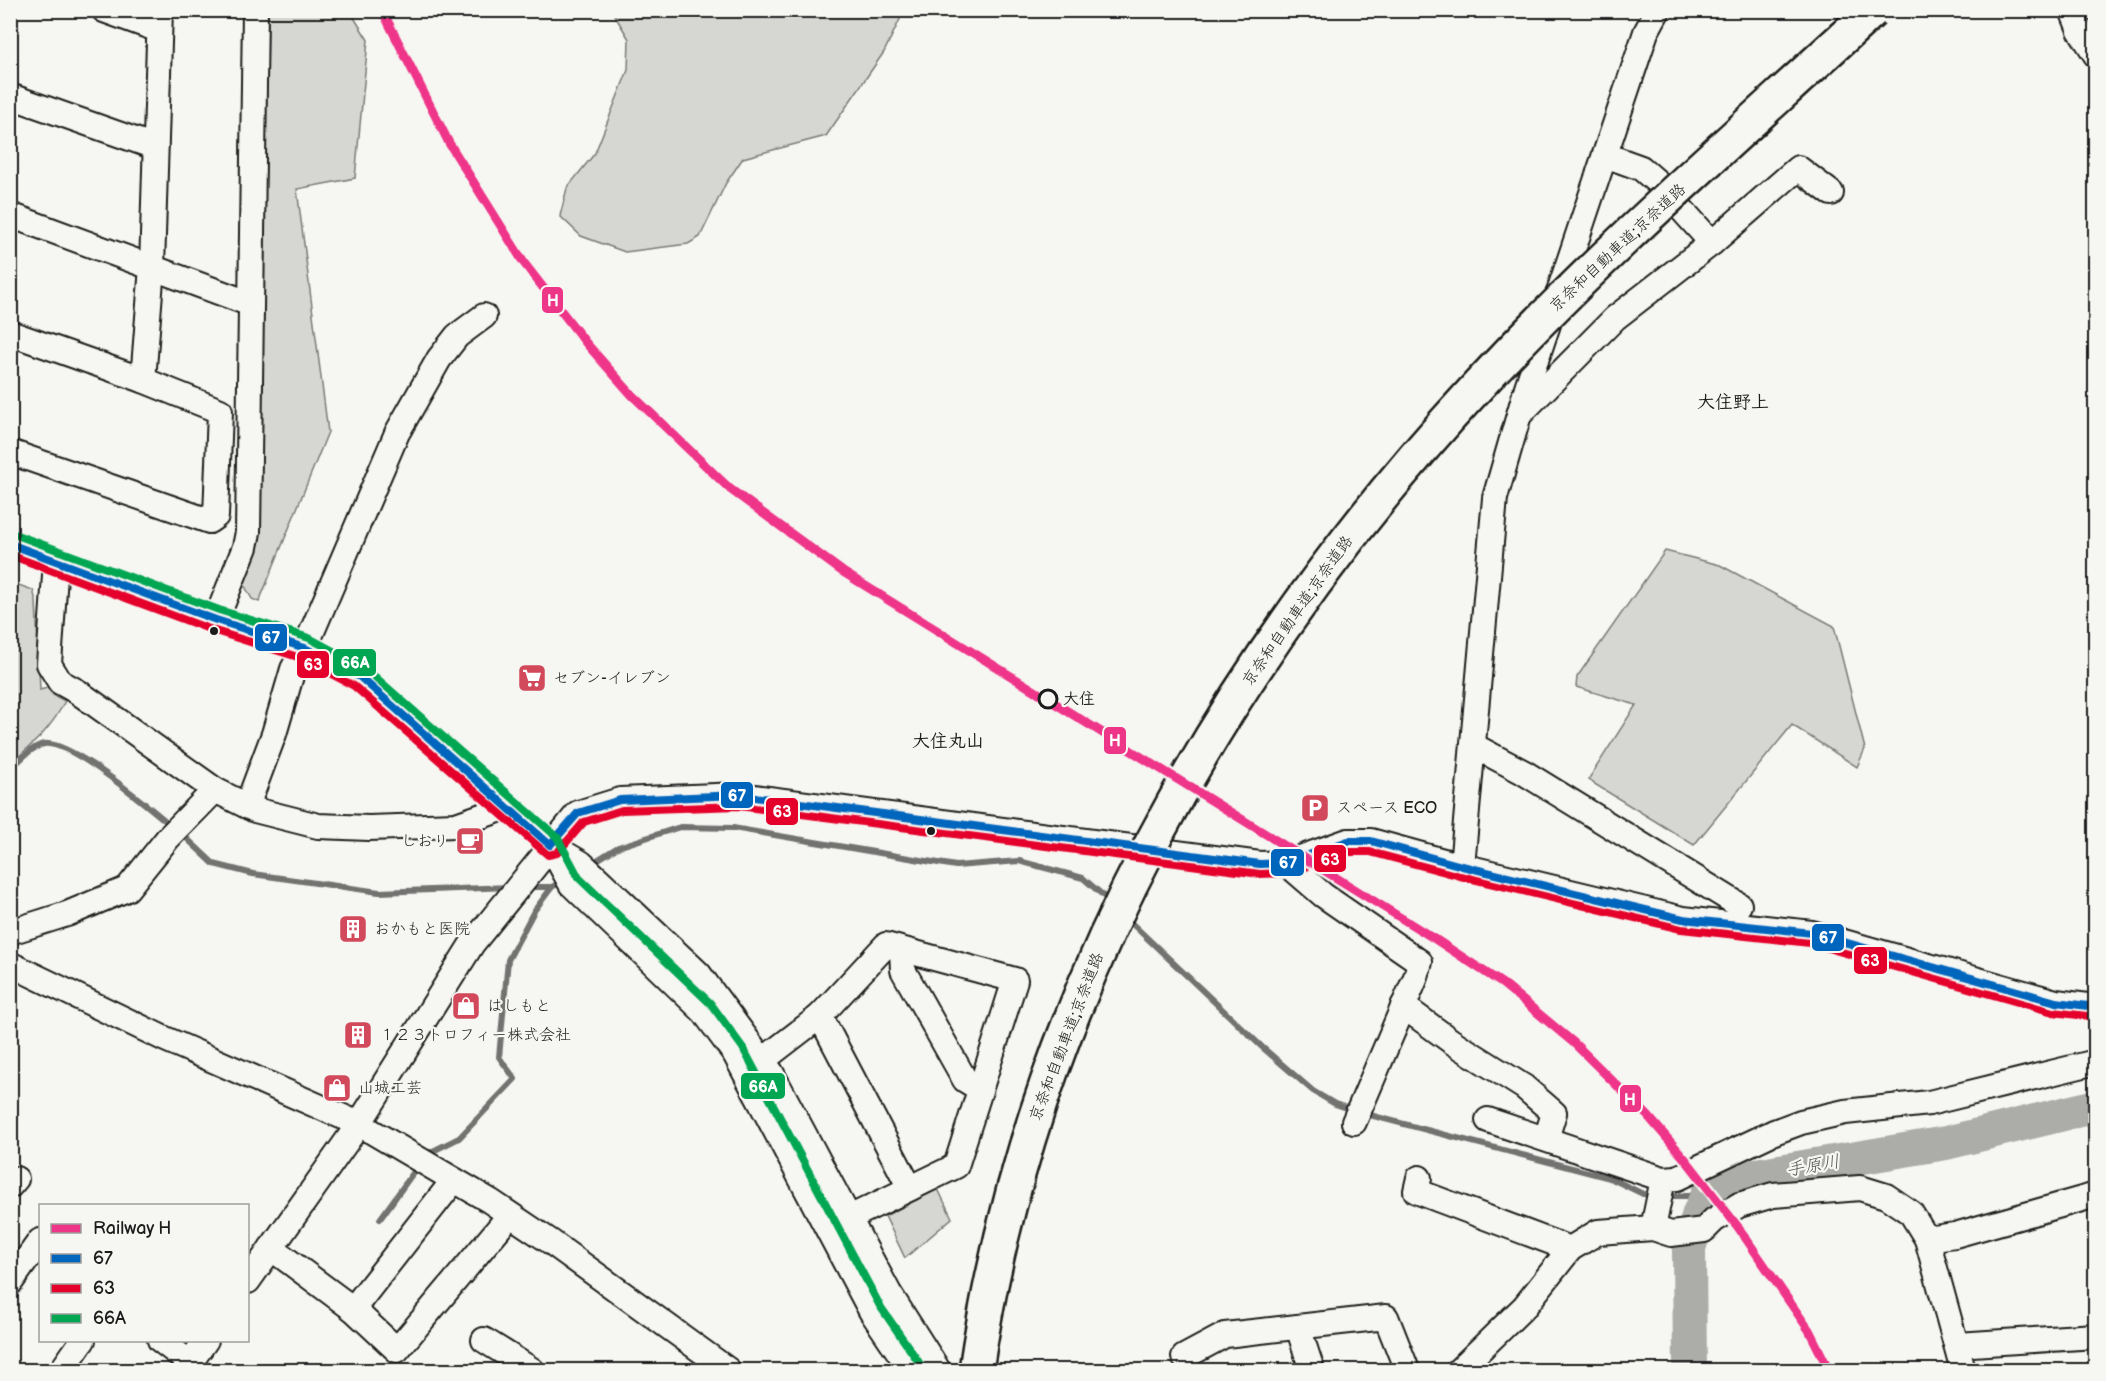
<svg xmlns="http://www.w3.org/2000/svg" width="2106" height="1381" font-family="'Balsamiq Sans','Klee One',sans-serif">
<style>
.green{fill:#d6d6d2;stroke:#797977;stroke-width:1.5}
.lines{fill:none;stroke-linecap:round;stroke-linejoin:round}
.stream{stroke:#727271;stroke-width:6}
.river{stroke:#acaca9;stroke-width:34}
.minor-casing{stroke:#1c1c1c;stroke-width:28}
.minor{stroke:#f6f6f2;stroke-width:24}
.highway-bridge-casing{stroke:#1c1c1c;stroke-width:38;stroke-linecap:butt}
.highway-bridge{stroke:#f6f6f2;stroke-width:33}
.bus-1-casing{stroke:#f6f6f2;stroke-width:12}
.bus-2-casing{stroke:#f6f6f2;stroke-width:12}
.bus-3-casing{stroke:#f6f6f2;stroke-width:12}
.bus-1{stroke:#0065bd;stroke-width:8}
.bus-2{stroke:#e4002b;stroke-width:8}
.bus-3{stroke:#00a651;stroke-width:8}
.rail-1-casing{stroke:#f6f6f2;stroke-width:14}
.rail-1{stroke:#ee3689;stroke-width:9}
.bus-dot{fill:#1c1c1c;stroke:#f6f6f2;stroke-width:2}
.stop-dot{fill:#f6f6f2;stroke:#1c1c1c;stroke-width:3}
.labels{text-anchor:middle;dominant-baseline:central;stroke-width:4.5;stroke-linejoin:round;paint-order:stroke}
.street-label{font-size:16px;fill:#1c1c1c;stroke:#f6f6f2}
.poi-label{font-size:16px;fill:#1c1c1c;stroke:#f6f6f2;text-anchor:start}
.stop-label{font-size:16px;font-weight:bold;fill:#1c1c1c;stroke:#f6f6f2;text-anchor:start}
.neighbourhood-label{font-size:18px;font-weight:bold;fill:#1c1c1c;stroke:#f6f6f2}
.water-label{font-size:18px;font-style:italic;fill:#565654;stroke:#f6f6f2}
.line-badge{stroke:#f6f6f2;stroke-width:2}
.badge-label{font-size:16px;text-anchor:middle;font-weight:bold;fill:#fff}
</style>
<rect width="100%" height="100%" fill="#f6f6f2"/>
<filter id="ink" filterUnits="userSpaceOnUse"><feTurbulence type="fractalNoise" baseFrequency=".0167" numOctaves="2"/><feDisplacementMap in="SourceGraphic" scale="12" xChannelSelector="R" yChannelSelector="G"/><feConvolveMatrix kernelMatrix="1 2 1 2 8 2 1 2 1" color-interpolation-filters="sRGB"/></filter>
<g filter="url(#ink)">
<g class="green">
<path d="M268 11H350L368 40 355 178 297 189 328 432 259 602 252 599 243 583 260 541Z"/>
<path d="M612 11H904L884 52 826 136 743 158 726 183 700 237 688 244 625 252 581 236 560 216 567 188 595 153 628 70 629 39Z"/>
<path d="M1665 551 1720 565 1834 626 1865 749 1857 767 1792 725 1694 845 1588 780 1636 705 1576 687 1577 677Z"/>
<path d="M10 582 33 590 36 601 40 690 47 688 53 695 65 701C51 729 34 743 11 763Z"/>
<path d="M938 1189 952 1218 905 1258 885 1216Z"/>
</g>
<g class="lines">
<g class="stream">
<path d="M10 769C20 761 31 747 44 744 71 740 150 808 173 827"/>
<path d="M181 833 214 864 253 874 379 892 510 887"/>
<path d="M589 865 618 847 680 827 733 828 956 866 1019 861 1083 878 1113 904"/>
<path d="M526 887H552L562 881"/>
<path d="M1126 918 1262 1047 1313 1091 1335 1104 1353 1110"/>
<path d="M1362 1113 1610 1178 1643 1194 1655 1195"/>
<path d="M425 1155 459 1138 515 1079 499 1057 508 960 534 911 552 887"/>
<path d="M1665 1196H1707"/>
<path d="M380 1219 418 1166"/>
</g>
<path class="river" d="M1690 1370 1689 1249 1699 1213 1707 1196 1756 1175 1946 1143 2096 1106"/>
<g class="minor-casing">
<g id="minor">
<path d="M104 10 159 30"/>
<path d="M2072 10 2080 30 2096 55"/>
<path d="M10 96 155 147"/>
<path d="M1605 155 1641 168 1657 182 1712 243"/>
<path d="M10 215 251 304"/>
<path d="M10 333 143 380 220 411 216 516 209 521 10 452"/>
<path d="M143 380 152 267 160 10"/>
<path d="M1519 415 1615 318 1712 243 1798 168 1831 193"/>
<path d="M10 544 216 620 305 648 360 677 550 845 581 863 699 974 771 1072 889 1293 938 1370"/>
<path d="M56 560 49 664 60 682 78 692 215 790 255 810 318 826 369 828 456 825 507 807"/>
<path d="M216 620 245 547 248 532 255 10"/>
<path d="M1474 746 1523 772 1739 905"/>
<path d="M247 806 274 734 293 669 305 648 397 433 439 359 457 336 484 316"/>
<path d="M550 845 571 884 704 1012 735 1054 871 1311 911 1370"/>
<path d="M1286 863 1323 895 1420 962 1416 977 1354 1122"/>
<path d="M1462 866 1495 498 1527 387 1646 32 1658 10"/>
<path d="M10 932 67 914 127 889 168 838 215 790"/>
<path d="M902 950 903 970 965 1080 980 1089"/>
<path d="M10 964 163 1038 359 1124 490 1201 551 1242 728 1370"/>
<path d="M1403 1006 1451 1041 1524 1087 1554 1113 1546 1139"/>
<path d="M820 1016 910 1188"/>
<path d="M763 1060 820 1016 886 945 1015 980 956 1166 849 1218"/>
<path d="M1488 1120 1663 1179"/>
<path d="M1419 1178 1416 1191 1570 1249"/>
<path d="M454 1180 353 1309 397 1350 510 1215"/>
<path d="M10 1186 16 1179"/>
<path d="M1653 1228 1663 1179 1677 1178 1774 1132 1801 1122 1845 1112 1929 1103 2096 1062"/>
<path d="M1927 1239 1955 1235 2096 1195"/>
<path d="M271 1248 353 1309"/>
<path d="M248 1281 359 1124 472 944 578 813 620 800 739 795 1260 864 1286 863 1348 841H1371L1462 866 1683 919 1812 933 2056 1002 2096 1007"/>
<path d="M10 1283 40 1241"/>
<path d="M1298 1327 1312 1370"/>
<path d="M160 1340 190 1363"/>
<path d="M484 1340 532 1370"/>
<path d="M1957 1345 2096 1336"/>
<path d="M1184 1357 1225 1335 1386 1317 1407 1370"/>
<path d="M62 1370 83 1340"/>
<path d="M185 1370 206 1340"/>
<path d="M1459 1370 1525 1306 1570 1249 1598 1232 1653 1228 1671 1234 1704 1230 1714 1220 1739 1205 1773 1195 1860 1188 1886 1196 1911 1213 1927 1239 1963 1370"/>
</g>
</g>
<use href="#minor" class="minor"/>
<g class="highway-bridge-casing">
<path id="highway-bridge" d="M976 1370C1030 1000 1226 658 1478 386 1601 253 1739 134 1872 11"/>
</g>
<use href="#highway-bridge" class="highway-bridge"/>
<g class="bus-1-casing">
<path id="bus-1" d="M10 544 216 620 305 648 360 677 550 845 578 813 620 800 739 795 1260 864 1286 863 1348 841H1371L1462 866 1683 919 1812 933 2056 1002 2096 1007"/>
</g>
<g class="bus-2-casing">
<path id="bus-2" d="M10 555 212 630 301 658 354 686 548 855 557 853 584 822 622 810 739 806 1260 874 1288 873 1350 852H1370L1460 876 1681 929 1810 943 2053 1012 2095 1017"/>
</g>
<g class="bus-3-casing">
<path id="bus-3" d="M14 534 219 610 309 638 365 668 557 837 579 878 711 1004 743 1048 880 1306 920 1364"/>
</g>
<use href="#bus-1" class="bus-1"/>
<use href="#bus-2" class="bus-2"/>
<use href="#bus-3" class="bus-3"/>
<g class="rail-1-casing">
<path id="rail-1" d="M382 10 449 143 524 263 586 343 632 395 730 489 843 572 1435 939 1503 984 1574 1043 1648 1116 1686 1160 1738 1227 1809 1330 1829 1370"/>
</g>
<use href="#rail-1" class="rail-1"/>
</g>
</g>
<defs>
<g id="supermarket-square" transform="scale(1.5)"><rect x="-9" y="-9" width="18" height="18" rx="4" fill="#d1495b" stroke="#f6f6f2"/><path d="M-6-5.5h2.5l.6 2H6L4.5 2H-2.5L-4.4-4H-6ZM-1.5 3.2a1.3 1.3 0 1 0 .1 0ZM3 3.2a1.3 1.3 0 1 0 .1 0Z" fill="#fff"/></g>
<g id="parking-square" transform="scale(1.5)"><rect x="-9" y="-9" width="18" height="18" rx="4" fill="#d1495b" stroke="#f6f6f2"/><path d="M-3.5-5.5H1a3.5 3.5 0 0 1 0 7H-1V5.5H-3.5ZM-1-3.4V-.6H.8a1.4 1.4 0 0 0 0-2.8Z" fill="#fff"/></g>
<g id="cafe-square" transform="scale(1.5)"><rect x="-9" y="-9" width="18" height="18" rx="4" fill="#d1495b" stroke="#f6f6f2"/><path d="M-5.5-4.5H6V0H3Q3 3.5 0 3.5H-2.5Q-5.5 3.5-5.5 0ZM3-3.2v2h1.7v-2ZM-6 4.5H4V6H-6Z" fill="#fff"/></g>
<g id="building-square" transform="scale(1.5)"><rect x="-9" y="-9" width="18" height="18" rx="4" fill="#d1495b" stroke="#f6f6f2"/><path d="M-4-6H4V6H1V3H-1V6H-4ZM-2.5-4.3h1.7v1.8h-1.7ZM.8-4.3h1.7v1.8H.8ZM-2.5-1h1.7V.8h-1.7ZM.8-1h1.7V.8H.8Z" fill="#fff"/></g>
<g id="shop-square" transform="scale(1.5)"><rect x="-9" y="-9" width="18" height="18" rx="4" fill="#d1495b" stroke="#f6f6f2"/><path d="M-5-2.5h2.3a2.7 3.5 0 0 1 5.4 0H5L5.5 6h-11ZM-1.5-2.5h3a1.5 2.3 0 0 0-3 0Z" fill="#fff"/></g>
</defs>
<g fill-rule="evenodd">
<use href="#supermarket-square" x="532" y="678"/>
<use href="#parking-square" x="1315" y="808"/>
<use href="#cafe-square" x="470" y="841"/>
<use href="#building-square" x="353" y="929"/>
<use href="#shop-square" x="466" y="1006"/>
<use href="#building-square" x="358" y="1035"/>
<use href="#shop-square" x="337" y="1088"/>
</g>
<g class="bus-dot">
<circle cx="214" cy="631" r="5"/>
<circle cx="931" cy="831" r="5"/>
</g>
<circle class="stop-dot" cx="1048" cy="699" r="9"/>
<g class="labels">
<g class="street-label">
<text transform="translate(1618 248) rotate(-43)">京奈和自動車道;京奈道路</text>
<text transform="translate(1298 611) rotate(-55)">京奈和自動車道;京奈道路</text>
<text transform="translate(1067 1037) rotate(-69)">京奈和自動車道;京奈道路</text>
</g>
<g class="poi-label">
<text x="553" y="678">セブン-イレブン</text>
<text x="1336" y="808">スペース ECO</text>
<text x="449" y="841" text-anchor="end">しおり</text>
<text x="374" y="929">おかもと医院</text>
<text x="487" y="1006">はしもと</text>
<text x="379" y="1035">１２３トロフィー株式会社</text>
<text x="358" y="1088">山城工芸</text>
</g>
<g class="stop-label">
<text x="1063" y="699">大住</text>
</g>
<g class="neighbourhood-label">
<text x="1733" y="402">大住野上</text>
<text x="948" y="741">大住丸山</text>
</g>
<g class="water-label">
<text transform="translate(1813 1166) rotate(-10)">手原川</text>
</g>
</g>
<g class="line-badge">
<rect x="541" y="286" width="23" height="28" rx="6" fill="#ee3689"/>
<rect x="254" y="623" width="34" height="29" rx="6" fill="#0065bd"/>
<rect x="332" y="648" width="45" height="29" rx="6" fill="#00a651"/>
<rect x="296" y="650" width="34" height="29" rx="6" fill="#e4002b"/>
<rect x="1103" y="726" width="24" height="29" rx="6" fill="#ee3689"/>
<rect x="720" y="781" width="34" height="28" rx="6" fill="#0065bd"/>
<rect x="765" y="797" width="34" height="29" rx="6" fill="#e4002b"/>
<rect x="1313" y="844" width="34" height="29" rx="6" fill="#e4002b"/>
<rect x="1270" y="848" width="35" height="29" rx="6" fill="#0065bd"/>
<rect x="1811" y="923" width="34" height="29" rx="6" fill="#0065bd"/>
<rect x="1853" y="946" width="35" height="29" rx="6" fill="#e4002b"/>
<rect x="740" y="1072" width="46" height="28" rx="6" fill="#00a651"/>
<rect x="1619" y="1084" width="23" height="29" rx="6" fill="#ee3689"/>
</g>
<g class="badge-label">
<text x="553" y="306">H</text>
<text x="271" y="643">67</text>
<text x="355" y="668">66A</text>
<text x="313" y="670">63</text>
<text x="1115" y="746">H</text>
<text x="737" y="801">67</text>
<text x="782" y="817">63</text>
<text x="1330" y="865">63</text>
<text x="1288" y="868">67</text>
<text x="1828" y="943">67</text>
<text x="1870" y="966">63</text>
<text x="763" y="1092">66A</text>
<text x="1630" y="1105">H</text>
</g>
<rect width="2106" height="1381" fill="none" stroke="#f6f6f2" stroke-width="36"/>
<rect x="18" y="18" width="2070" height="1345" fill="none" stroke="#1c1c1c" stroke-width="2" filter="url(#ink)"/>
<rect x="39" y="1204" width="210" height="138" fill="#f6f6f2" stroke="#9f9f9c" stroke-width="1.5"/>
<rect x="51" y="1224" width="30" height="9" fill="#ee3689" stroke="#9f9f9c" stroke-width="1.5"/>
<text x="93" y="1234" font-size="18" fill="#1c1c1c">Railway H</text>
<rect x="51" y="1254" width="30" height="9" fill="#0065bd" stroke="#9f9f9c" stroke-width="1.5"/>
<text x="93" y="1264" font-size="18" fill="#1c1c1c">67</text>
<rect x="51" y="1284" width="30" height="9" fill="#e4002b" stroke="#9f9f9c" stroke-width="1.5"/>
<text x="93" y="1294" font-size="18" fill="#1c1c1c">63</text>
<rect x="51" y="1314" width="30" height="9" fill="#00a651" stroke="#9f9f9c" stroke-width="1.5"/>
<text x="93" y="1324" font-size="18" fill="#1c1c1c">66A</text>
</svg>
